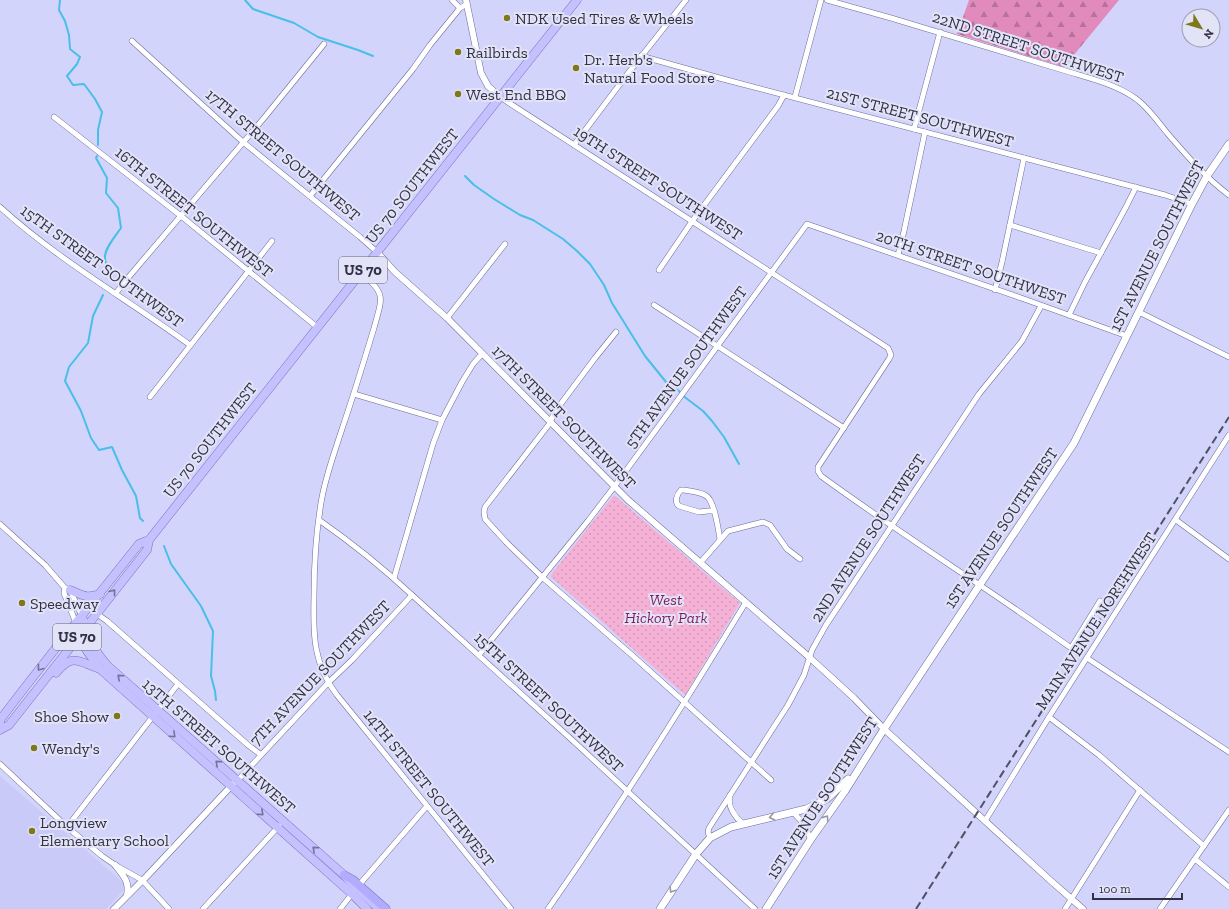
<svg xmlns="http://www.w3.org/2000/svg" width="1229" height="909" font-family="'Zilla Slab',serif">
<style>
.built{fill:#cacaf8}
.forest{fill:url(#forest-firs)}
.park{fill:url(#park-dots)}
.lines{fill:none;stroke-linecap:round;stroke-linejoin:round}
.stream{stroke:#49bfe8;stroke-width:2}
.minor-casing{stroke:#6c6b97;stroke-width:6}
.tertiary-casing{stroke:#6c6b97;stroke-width:7}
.secondary-casing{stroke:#6c6b97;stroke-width:8}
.primary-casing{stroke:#7873be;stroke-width:9}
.trunk-casing{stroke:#7873be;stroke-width:9}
.minor{stroke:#fff;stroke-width:5}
.tertiary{stroke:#fff;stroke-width:6}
.secondary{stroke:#fff;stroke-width:7}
.primary{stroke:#c5c1ff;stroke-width:8}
.trunk{stroke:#b2acff;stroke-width:8}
.rail{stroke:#505067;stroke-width:2;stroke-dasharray:8 4;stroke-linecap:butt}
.oneway{stroke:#747299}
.oneway2{stroke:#9898a2}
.poi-dot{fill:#7e771c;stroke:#e3e3f7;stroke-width:1.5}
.labels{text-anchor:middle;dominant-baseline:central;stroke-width:4;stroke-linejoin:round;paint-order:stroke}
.shield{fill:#e3e3f7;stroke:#67667a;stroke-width:1}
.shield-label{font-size:15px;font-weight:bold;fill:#323145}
.poi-label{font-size:16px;fill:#323145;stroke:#e3e3f7;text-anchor:start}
.street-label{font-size:16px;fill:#323145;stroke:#e3e3f7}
.park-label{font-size:16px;font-style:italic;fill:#7f1c5d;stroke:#e3e3f7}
</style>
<defs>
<pattern id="forest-firs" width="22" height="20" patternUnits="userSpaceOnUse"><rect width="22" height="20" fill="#e08bbb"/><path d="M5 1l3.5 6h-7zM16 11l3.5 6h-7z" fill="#b6729a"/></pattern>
<pattern id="park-dots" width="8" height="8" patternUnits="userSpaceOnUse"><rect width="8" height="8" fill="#f5b0d6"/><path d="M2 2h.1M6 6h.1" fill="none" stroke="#d298b9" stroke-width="1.8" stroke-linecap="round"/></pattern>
</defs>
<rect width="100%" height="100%" fill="#d3d4fb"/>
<path class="built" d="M0 776 127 886 106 909H0Z"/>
<path class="forest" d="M969 0H1119L1064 67 957 34Z"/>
<path class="park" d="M614 495 740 603 685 695 550 576Z"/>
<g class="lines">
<g class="stream">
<path d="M60 0 59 10 65 21 69 35 70 49 80 57 77 64 67 76 73 85 84 84 95 99 102 112 98 130V145"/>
<path d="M245 0 253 9 294 23 318 37 358 50 373 56"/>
<path d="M97 156 96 158 107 178 106 193 118 208 121 228C116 235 104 249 105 258 105 266 112 271 110 279"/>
<path d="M465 176 474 185 494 199 520 215 533 220 563 239 577 251 590 264 604 285 612 303 645 356 666 382 679 391 682 395 703 411 712 421 724 437 739 464"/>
<path d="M103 295 93 316 88 343 69 367 65 381 81 411 91 438 99 450 112 447 122 470 136 496 140 518 143 521"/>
<path d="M164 546 171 564 201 606 213 631 211 676 215 691 216 700"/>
</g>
<g class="minor-casing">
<g id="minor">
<path d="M452 0 460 8"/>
<path d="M827 0 891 18 1066 71C1089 78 1115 84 1135 98 1148 107 1158 122 1168 134 1187 156 1206 178 1229 195"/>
<path d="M132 41 243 142 360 237 377 252"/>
<path d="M641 56 723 79 1165 195 1192 204"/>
<path d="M500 97 888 348 891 355 889 359 818 467V471L821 476C903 536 989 589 1071 648L1100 601"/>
<path d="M795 97 821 0"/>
<path d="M54 117 181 216 317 327"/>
<path d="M914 129 940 32"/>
<path d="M574 145 629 72 686 0"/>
<path d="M310 196 413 69 430 45 460 8 467 4"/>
<path d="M0 207C58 260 127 299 190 345"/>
<path d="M1010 225 1101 253"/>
<path d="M898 255 904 231 925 132"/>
<path d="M659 270 693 220 778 106 784 95"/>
<path d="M361 273C387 294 382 298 374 328 364 361 354 394 343 426 335 451 325 477 321 503 316 533 314 565 314 597 313 634 313 664 337 695L511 909"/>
<path d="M995 290 1002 262 1024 158"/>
<path d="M116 293 127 279 264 118 324 44"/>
<path d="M654 305 844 428"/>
<path d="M1139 312 1229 357"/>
<path d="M1069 315 1085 282 1126 207 1136 187"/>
<path d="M447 318 505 244"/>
<path d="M616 332 595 358 554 413 550 423 485 507 484 512 485 519 506 542 542 577 633 656 771 780"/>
<path d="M354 394 442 420"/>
<path d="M150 397 272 241"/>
<path d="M714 511H708L699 512 679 506C674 502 677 494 681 490H684C691 491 699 492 705 495 715 500 718 529 720 539"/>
<path d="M319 520C352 543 383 568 412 595L571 739 755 909"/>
<path d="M1176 520 1229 559"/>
<path d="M0 524 45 565 65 588 70 590 82 616"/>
<path d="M700 563 728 531 763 522 770 525 787 549 800 559"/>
<path d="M394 578 433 444 442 420 462 382 473 364 482 354"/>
<path d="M65 588 64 593 76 623"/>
<path d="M97 614 107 621 248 745 260 754"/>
<path d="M479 655 588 521 614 487 807 224 1024 299 1127 336"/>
<path d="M1087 658 1229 752"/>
<path d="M1049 717 1099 755 1204 846"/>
<path d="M0 764 67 827 102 856 115 865 142 880 169 909"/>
<path d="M237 781 328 683 352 660 412 595"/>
<path d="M730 795C727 806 735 817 743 824"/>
<path d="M793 812 802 822 811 839"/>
<path d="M985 821 1049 717 1229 435"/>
<path d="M67 827 178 684"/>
<path d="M710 838 708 832 709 828 788 705 804 675 812 650 826 625 979 394 1022 341 1041 306"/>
<path d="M1195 859 1229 887"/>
<path d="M359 885 427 806"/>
<path d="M203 909 279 826"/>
<path d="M340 909 352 894"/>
<path d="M548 909C618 809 683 706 746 602"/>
<path d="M1065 909 1140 790"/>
<path d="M1160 909 1229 810"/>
</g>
</g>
<g class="tertiary-casing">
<g id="tertiary">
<path d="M466 0 481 73 488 86 500 97"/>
<path d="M377 252 395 272 447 318 628 500 809 657 854 698 884 729 1051 881 1083 909"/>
<path d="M115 865C123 875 130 882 127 895"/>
<path d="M114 909 147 876 233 784"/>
</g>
</g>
<g class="secondary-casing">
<g id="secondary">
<path d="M660 909 696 854 710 838 731 827 806 809 827 799 848 779"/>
<path d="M766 909 811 839 845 791 884 729 1074 443 1192 204 1207 176 1229 144"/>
</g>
</g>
<g class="primary-casing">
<g id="primary">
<path d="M70 590C83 595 85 599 100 594"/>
<path d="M82 616C89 638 92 648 108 666L344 875 350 882 379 909"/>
<path d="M76 623 83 644 87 651 100 669 352 894 367 909"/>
<path d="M56 673C73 652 79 662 100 669"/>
<path d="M0 723V720C45 660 93 602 139 544L149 540 577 0"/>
<path d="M0 730 9 725 147 550 149 540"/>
</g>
</g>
<g class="trunk-casing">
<path id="trunk" d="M344 875 353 880 386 909"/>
</g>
<use href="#minor" class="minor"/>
<use href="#tertiary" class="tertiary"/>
<use href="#secondary" class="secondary"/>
<use href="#primary" class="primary"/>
<use href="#trunk" class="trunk"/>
<path class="rail" d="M916 909 1229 417"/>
</g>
<defs><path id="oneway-chevron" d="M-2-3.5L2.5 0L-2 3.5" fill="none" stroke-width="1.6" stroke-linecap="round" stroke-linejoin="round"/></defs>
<g class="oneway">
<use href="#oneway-chevron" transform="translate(113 592) rotate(-52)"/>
<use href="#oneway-chevron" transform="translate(40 668) rotate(128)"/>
<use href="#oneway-chevron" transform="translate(120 677) rotate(-138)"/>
<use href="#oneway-chevron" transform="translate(173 735) rotate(42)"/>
<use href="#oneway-chevron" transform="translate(218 763) rotate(-138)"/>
<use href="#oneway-chevron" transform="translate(261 813) rotate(42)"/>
<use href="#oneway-chevron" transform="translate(315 849) rotate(-138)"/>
</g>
<g class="oneway2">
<use href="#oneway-chevron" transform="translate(772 817) rotate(168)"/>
<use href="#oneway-chevron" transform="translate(826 818) rotate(-55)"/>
<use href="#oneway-chevron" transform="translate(672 890) rotate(122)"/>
</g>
<g class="poi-dot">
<circle cx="507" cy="18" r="4"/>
<circle cx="458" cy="52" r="4"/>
<circle cx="576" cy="68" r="4"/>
<circle cx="458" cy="94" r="4"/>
<circle cx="22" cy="603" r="4"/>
<circle cx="117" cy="716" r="4"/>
<circle cx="34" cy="748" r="4"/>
<circle cx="32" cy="831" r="4"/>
</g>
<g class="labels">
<g class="shield">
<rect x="339" y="257" width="48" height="26" rx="3"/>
<rect x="53" y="624" width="48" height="26" rx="3"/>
</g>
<g class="shield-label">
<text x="363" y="270">US 70</text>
<text x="77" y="637">US 70</text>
</g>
<g class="poi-label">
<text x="515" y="18">NDK Used Tires &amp; Wheels</text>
<text x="466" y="52">Railbirds</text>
<text x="584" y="59">Dr. Herb's<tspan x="584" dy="18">Natural Food Store</tspan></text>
<text x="466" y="94">West End BBQ</text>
<text x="30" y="603">Speedway</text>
<text x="109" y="716" text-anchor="end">Shoe Show</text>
<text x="42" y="748">Wendy's</text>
<text x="40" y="822">Longview<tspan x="40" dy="18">Elementary School</tspan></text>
</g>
<g class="street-label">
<text transform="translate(1028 47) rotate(18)">22ND STREET SOUTHWEST</text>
<text transform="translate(920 117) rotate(15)">21ST STREET SOUTHWEST</text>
<text transform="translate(283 155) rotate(40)">17TH STREET SOUTHWEST</text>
<text transform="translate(658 183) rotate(33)">19TH STREET SOUTHWEST</text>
<text transform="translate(412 186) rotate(-52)">US 70 SOUTHWEST</text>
<text transform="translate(194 212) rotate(39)">16TH STREET SOUTHWEST</text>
<text transform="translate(1157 246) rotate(-63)">1ST AVENUE SOUTHWEST</text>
<text transform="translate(102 266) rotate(36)">15TH STREET SOUTHWEST</text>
<text transform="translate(971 267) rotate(19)">20TH STREET SOUTHWEST</text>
<text transform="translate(686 367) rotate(-54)">5TH AVENUE SOUTHWEST</text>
<text transform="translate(564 417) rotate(45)">17TH STREET SOUTHWEST</text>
<text transform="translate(210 440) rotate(-52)">US 70 SOUTHWEST</text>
<text transform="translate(1001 528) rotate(-56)">1ST AVENUE SOUTHWEST</text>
<text transform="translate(868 538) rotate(-57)">2ND AVENUE SOUTHWEST</text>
<text transform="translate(1096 621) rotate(-57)">MAIN AVENUE NORTHWEST</text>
<text transform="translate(320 673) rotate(-46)">7TH AVENUE SOUTHWEST</text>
<text transform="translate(549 702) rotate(43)">15TH STREET SOUTHWEST</text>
<text transform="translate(219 746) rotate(41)">13TH STREET SOUTHWEST</text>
<text transform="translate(429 788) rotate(51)">14TH STREET SOUTHWEST</text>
<text transform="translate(822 798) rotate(-57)">1ST AVENUE SOUTHWEST</text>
</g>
<g class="park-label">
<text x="666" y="599">West<tspan x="666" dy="18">Hickory Park</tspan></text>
</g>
</g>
<g transform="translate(1201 28) rotate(128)"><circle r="19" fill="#e3e3f7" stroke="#9c9cb0"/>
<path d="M0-3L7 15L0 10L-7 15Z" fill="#7e771c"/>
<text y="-6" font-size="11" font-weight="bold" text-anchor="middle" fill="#323145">N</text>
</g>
<path d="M1093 893v6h89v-6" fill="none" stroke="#323145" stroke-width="2"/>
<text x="1099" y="893" font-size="12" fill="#323145" stroke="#e3e3f7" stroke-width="3" paint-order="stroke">100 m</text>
</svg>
